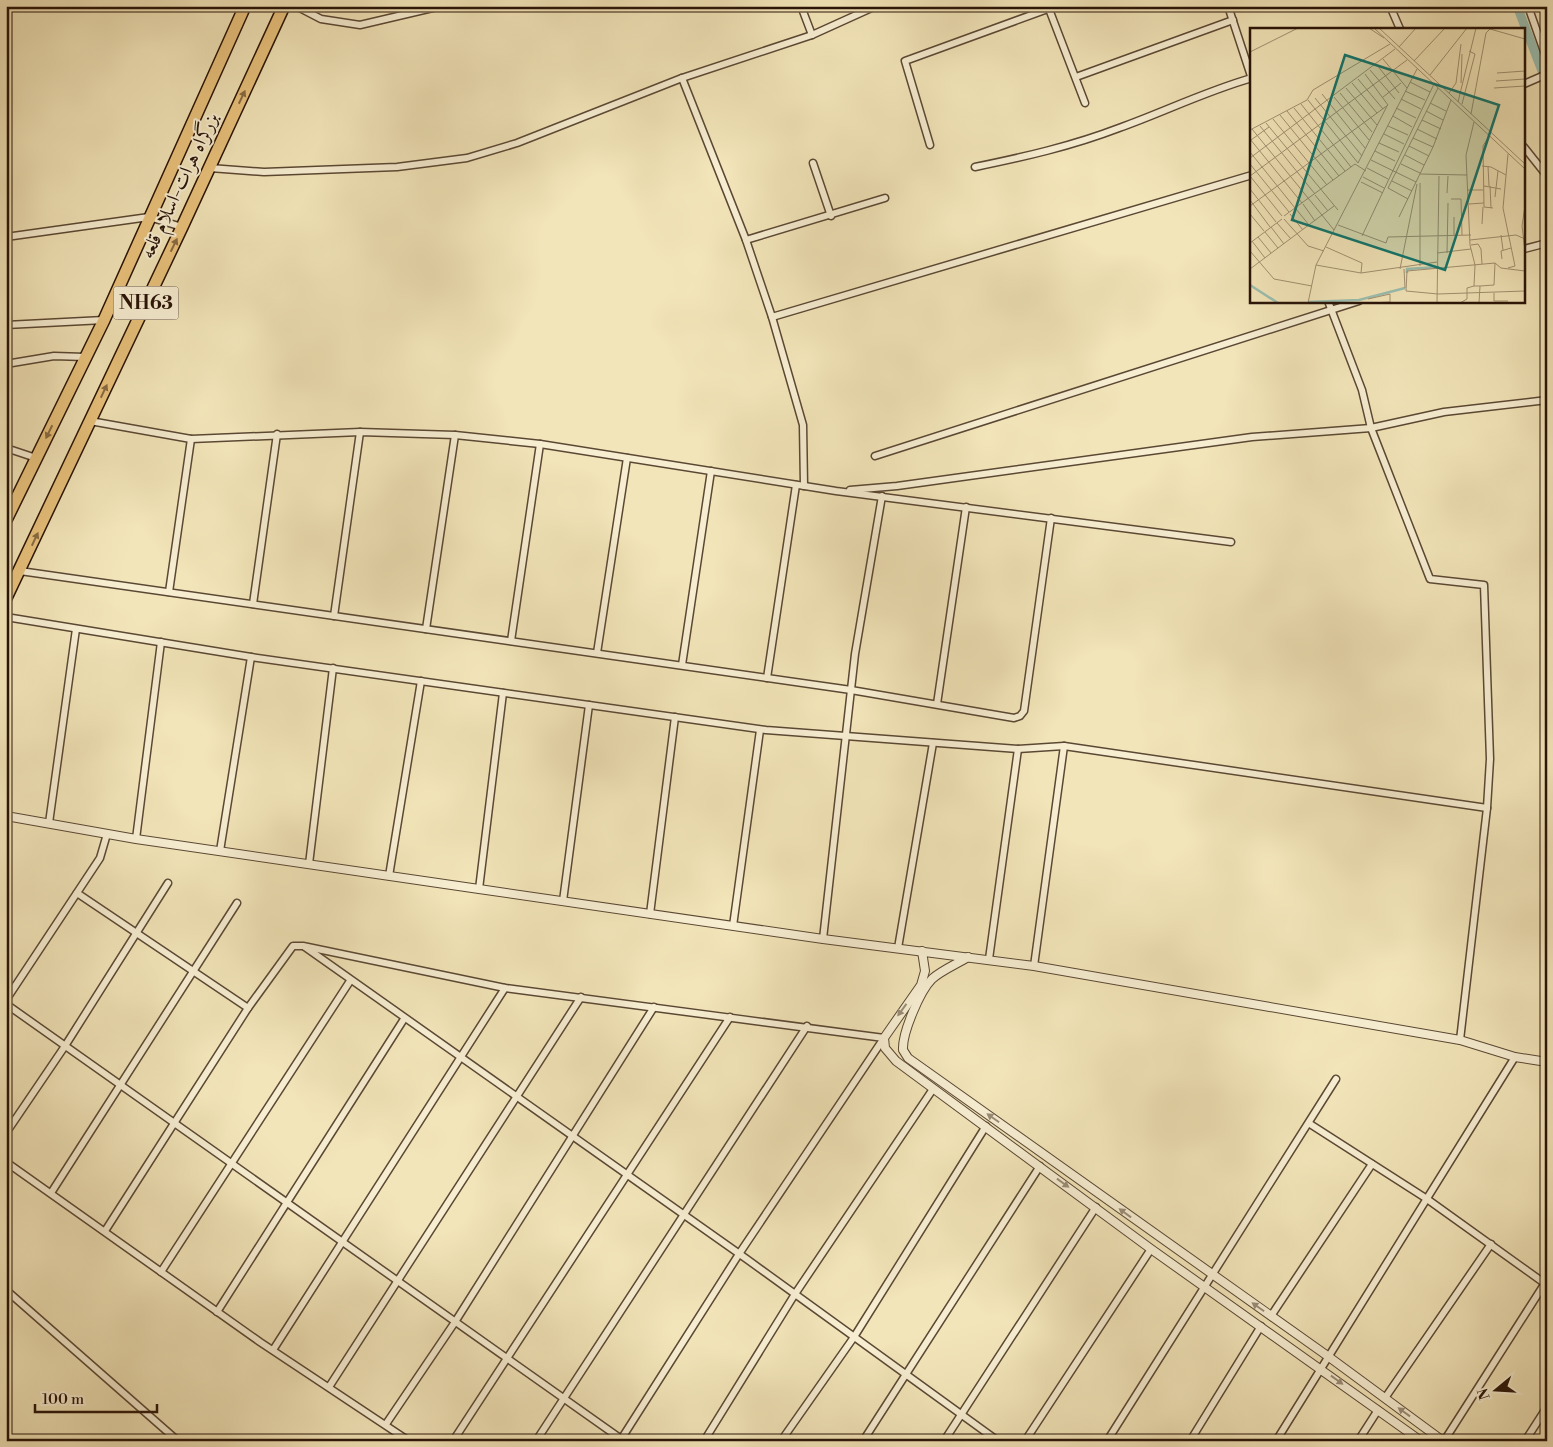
<svg xmlns="http://www.w3.org/2000/svg" width="1553" height="1447" font-family="'Libre Bodoni',Amiri,serif">
<style>
.lines{fill:none;stroke-linecap:round;stroke-linejoin:round}
.canal{stroke:#9bbfb1;stroke-width:9}
.minor-casing{stroke:#5b4834;stroke-width:9}
.tertiary-casing{stroke:#5b4834;stroke-width:10}
.trunk-casing{stroke:#291408;stroke-width:14}
.minor{stroke:#f7eed2;stroke-width:6}
.tertiary{stroke:#f7eed2;stroke-width:8}
.trunk{stroke:#e9c27c;stroke-width:11}
.oneway{fill:#896b42}
.oneway2{fill:#9a8c77}
.labels{text-anchor:middle;dominant-baseline:central;stroke-width:4;stroke-linejoin:round;paint-order:stroke}
.shield{fill:#f7eed2;stroke:#675545;stroke-width:1}
.shield-label{font-size:19px;font-weight:bold;fill:#291408}
.street-label{font-size:20px;fill:#291408;stroke:#f7eed2}
.inset-river{fill:none;stroke:#9bbfb1;stroke-width:2.5}
.inset-road{fill:none;stroke:#a29172;stroke-width:1}
.view{fill:#0f766e;fill-opacity:0.15;stroke:#0f766e;stroke-width:2.5}
.inset-edge{fill:none;stroke:#291408;stroke-width:2.5}
</style>
<rect width="100%" height="100%" fill="#f2e5b9"/>
<filter id="stains"><feTurbulence type="fractalNoise" baseFrequency=".004" numOctaves="4"/><feColorMatrix values="0 0 0 0 .2 0 0 0 0 .09 0 0 0 0 .02 0 0 0 .5 -.17"/></filter>
<radialGradient id="worn" r=".72"><stop offset=".6" stop-color="#630" stop-opacity="0"/><stop offset="1" stop-color="#630" stop-opacity=".3"/></radialGradient>
<g class="lines">
<path class="canal" d="M1517 6 1547 84"/>
<g class="minor-casing">
<g id="minor">
<path d="M296 6 321 19 360 25 441 6"/>
<path d="M801 6 812 35"/>
<path d="M1228 6 1252 79"/>
<path d="M1390 6 1400 29"/>
<path d="M1528 6 1547 60"/>
<path d="M1049 9 1085 103"/>
<path d="M1076 77 1233 20"/>
<path d="M682 78 746 240 772 317 803 425 804 486"/>
<path d="M1524 84 1547 74"/>
<path d="M930 145 905 61 1056 6"/>
<path d="M1524 147 1547 176"/>
<path d="M813 163 831 216"/>
<path d="M975 167C1024 157 1072 146 1119 128 1164 112 1206 91 1252 78"/>
<path d="M210 168 264 172 397 167 467 158 517 143 682 78 812 35 876 6"/>
<path d="M6 237 149 217 182 227"/>
<path d="M746 240 885 198"/>
<path d="M1524 249 1547 243"/>
<path d="M1328 301 1362 390 1371 428 1430 579 1484 585 1490 759 1487 808 1460 1040"/>
<path d="M772 317 1252 175"/>
<path d="M6 325 104 320"/>
<path d="M6 364 54 356 85 357"/>
<path d="M90 421 191 439 360 432 455 435 540 444 836 491 1231 542"/>
<path d="M6 448 36 458"/>
<path d="M875 456 1359 301"/>
<path d="M850 490 897 486 1252 437 1371 428 1444 412 1547 400"/>
<path d="M20 571 851 690 1014 718 1020 716 1024 711 1051 518"/>
<path d="M169 592 191 439"/>
<path d="M253 604 277 434"/>
<path d="M334 616 360 432"/>
<path d="M6 617 251 657 766 730 1018 749 1064 746 1487 808"/>
<path d="M426 629 455 435"/>
<path d="M511 641 540 444"/>
<path d="M597 653 627 458"/>
<path d="M682 665 711 471"/>
<path d="M767 678 796 485"/>
<path d="M937 704 966 507"/>
<path d="M49 823 76 629"/>
<path d="M136 839 161 642"/>
<path d="M220 851 251 657"/>
<path d="M309 864 333 668"/>
<path d="M389 876 421 681"/>
<path d="M479 889 503 693"/>
<path d="M77 893 248 1008"/>
<path d="M563 901 589 705"/>
<path d="M650 914 675 717"/>
<path d="M733 926 760 730"/>
<path d="M823 939 855 654 882 496"/>
<path d="M305 947 748 1260 998 1441"/>
<path d="M898 948 933 743"/>
<path d="M989 959 1018 749"/>
<path d="M1034 966 1064 746"/>
<path d="M6 1000 100 858 107 834"/>
<path d="M6 1004 624 1441"/>
<path d="M1310 1124 1427 1199 1547 1285"/>
<path d="M6 1133 65 1046 168 883"/>
<path d="M6 1162 260 1342 409 1441"/>
<path d="M51 1193 237 903"/>
<path d="M105 1231 248 1008 293 946H303L505 988 884 1038 739 1254 620 1441"/>
<path d="M161 1272 350 981"/>
<path d="M6 1290 178 1441"/>
<path d="M217 1312 404 1019"/>
<path d="M1271 1316 1372 1164"/>
<path d="M273 1350 505 988"/>
<path d="M329 1387 581 997"/>
<path d="M1385 1398 1491 1244"/>
<path d="M386 1424 455 1322 654 1007"/>
<path d="M453 1441 730 1017"/>
<path d="M536 1441 807 1026"/>
<path d="M704 1441 795 1294 933 1089"/>
<path d="M781 1441 854 1337 986 1126"/>
<path d="M863 1441 1040 1166"/>
<path d="M944 1441 1096 1207"/>
<path d="M1025 1441 1151 1249"/>
<path d="M1107 1441 1336 1079"/>
<path d="M1190 1441 1261 1326"/>
<path d="M1276 1441 1515 1057"/>
<path d="M1358 1441 1378 1410"/>
<path d="M1444 1441 1545 1283"/>
<path d="M1525 1441 1547 1407"/>
</g>
</g>
<g class="tertiary-casing">
<g id="tertiary">
<path d="M6 816 136 839 479 889 823 939 1034 966 1460 1040 1515 1057 1547 1062"/>
<path d="M922 951 925 971 921 985 884 1038 885 1048 896 1061 1151 1249 1421 1441"/>
<path d="M968 957C957 964 942 970 932 979 920 991 902 1033 903 1050L908 1058 1329 1357 1443 1441"/>
</g>
</g>
<g class="trunk-casing">
<g id="trunk">
<path d="M6 520 104 320 245 6"/>
<path d="M6 598 182 227 284 6"/>
</g>
</g>
<use href="#minor" class="minor"/>
<use href="#tertiary" class="tertiary"/>
<use href="#trunk" class="trunk"/>
</g>
<defs><path id="oneway-solid" d="M-6-.8H1V-3.2L6.5 0L1 3.2V.8H-6Z" transform="scale(1.25)"/></defs>
<g class="oneway">
<use href="#oneway-solid" transform="translate(242 97) rotate(-65)"/>
<use href="#oneway-solid" transform="translate(174 245) rotate(-64)"/>
<use href="#oneway-solid" transform="translate(104 391) rotate(-65)"/>
<use href="#oneway-solid" transform="translate(49 432) rotate(116)"/>
<use href="#oneway-solid" transform="translate(35 539) rotate(-65)"/>
</g>
<g class="oneway2">
<use href="#oneway-solid" transform="translate(902 1010) rotate(126)"/>
<use href="#oneway-solid" transform="translate(993 1118) rotate(-145)"/>
<use href="#oneway-solid" transform="translate(1063 1183) rotate(36)"/>
<use href="#oneway-solid" transform="translate(1125 1213) rotate(-144)"/>
<use href="#oneway-solid" transform="translate(1258 1307) rotate(-145)"/>
<use href="#oneway-solid" transform="translate(1337 1380) rotate(36)"/>
<use href="#oneway-solid" transform="translate(1404 1412) rotate(-144)"/>
</g>
<g class="labels">
<rect class="shield" x="113.5" y="286.5" width="65" height="33" rx="4"/>
<g class="shield-label">
<text x="146" y="303">NH63</text>
</g>
<g class="street-label">
<text transform="translate(180 186) rotate(-65)">بزرگراه هرات-اسلام قلعه</text>
</g>
</g>
<g transform="translate(1250 28)">
<rect width="275" height="275" fill="#f2e5b9"/>
<path class="inset-river" d="M157 245V241L189 239M0 257 28 275M58 274 109 272 155 260"/>
<path class="inset-road" d="M119 0 134 10M124 0 275 141M129 0 275 136M149 19 166 0M0 24 48 0M133 31 157 60M164 33 195 0M127 37 149 65M120 42 145 71M247 45 275 43M115 46 138 77M180 47 217 0M108 51 133 81M246 53 275 51M160 54 180 64M102 55 127 85M211 55 212 26M96 60 127 97M244 60 275 58M155 63 175 72M90 65 122 104M199 65 206 55 211 16M72 66 115 120M84 69 119 112M133 69 151 55M65 70 112 128M151 71 171 81M58 72 108 135 137 78M208 74 226 0M180 75 196 83M51 76 101 139M212 76 225 26 219 23M44 80 95 143M146 80 166 90M37 83 89 148M176 83 193 92M221 86 236 5 240 1 275 11M30 87 83 152M143 88 162 99M23 91 77 157M172 92 191 101M224 94 216 127 220 217 225 237 224 258H230L229 275M16 95 88 182M10 98 65 166M138 98 158 107M2 101 84 202M167 101 187 111M0 102 57 72 63 62 140 16M134 106 154 116M239 108 233 118 234 179 243 180M163 110 183 119M0 111 52 175M1 112 19 99M129 115 149 124M159 118 179 128M125 123 145 133M0 124 45 180M155 127 174 137M0 130 145 21M121 132 166 154M0 136 39 184M151 136 170 145M232 138 241 139 256 147M238 138 239 158M117 140 138 151M170 146 217 147M0 148 157 32M0 148 32 188M113 149 134 160M142 153 162 163M111 154 133 165M234 158 251 161M240 158 241 180M0 161 26 194M217 162H233M197 165 198 148M65 167 78 183M245 169 248 143M158 171 138 160 188 60M201 171H211L212 207M0 172 20 199M53 176 65 193M219 176 234 175M0 178 138 77M275 178 272 198 275 223M46 181 59 197M0 186 14 203M40 186 53 202M34 188 105 136 116 143M149 189 183 119 201 72M204 189V208M34 191 58 218 74 223M27 195 41 211M232 196 233 179M88 197 136 215 138 209 221 207M21 199 34 216M15 204 28 220M251 207 253 222M112 208 184 56M8 209 21 225M220 212 266 207 275 211M2 213 15 230M0 215 32 191M221 217 228 216 231 221 232 236M76 219 112 235 111 245M0 223 24 251 62 258M187 225 221 221M197 225 198 175M252 231 251 223 261 220M66 237 111 245 187 234M170 238V155M258 240 265 238 253 180 258 126M0 241 84 178M150 241 167 156M154 241 155 260M230 258 244 257 245 235M244 265V273H258M188 266 156 263 157 243 245 235 251 240 275 243M188 266 275 263M118 271 140 266V275M58 275 66 237 167 41M121 275 140 274M187 275 189 148M210 275 217 271V260L224 258"/>
<path class="view" d="M95 27 249 77 195 242 42 192Z"/>
<rect width="275" height="275" class="inset-edge"/>
</g>
<rect width="1553" height="1447" fill="none" stroke="#f2e5b9" stroke-width="25"/>
<rect x="8" y="8" width="1538" height="1432" fill="none" stroke="#291408" stroke-width="2.5"/>
<rect x="12" y="12" width="1528" height="1422" fill="none" stroke="#291408"/>
<g transform="translate(1496 1390) rotate(252)" stroke="#f7eed2" stroke-width="4" paint-order="stroke">
<path d="M0-4L9 19L0 12L-9 19Z" fill="#291408"/>
<text y="-8" font-size="14" font-weight="bold" text-anchor="middle" fill="#291408">N</text>
</g>
<path d="M35 1404v8h122v-8" fill="none" stroke="#291408" stroke-width="2.5"/>
<text x="42" y="1404" font-size="15" fill="#291408" stroke="#f7eed2" stroke-width="4" paint-order="stroke">100 m</text>
<rect width="100%" height="100%" filter="url(#stains)"/>
<rect width="100%" height="100%" fill="url(#worn)"/>
</svg>
